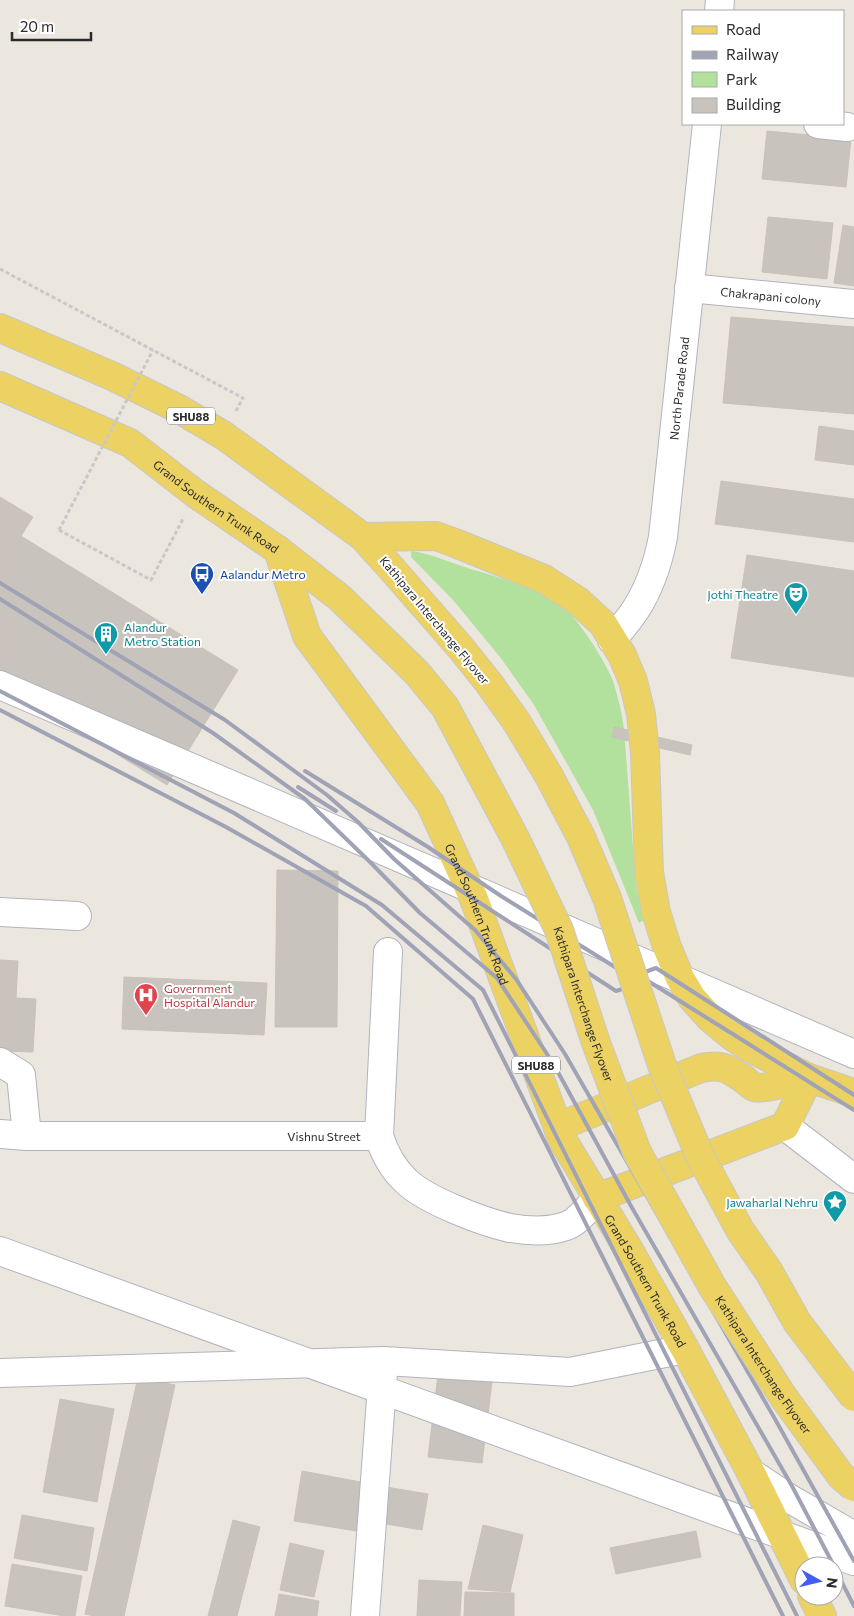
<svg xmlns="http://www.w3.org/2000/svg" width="854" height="1616" font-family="Commissioner,sans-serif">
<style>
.green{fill:#b1e19c}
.building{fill:#c8c3bd;stroke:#c8c2b7}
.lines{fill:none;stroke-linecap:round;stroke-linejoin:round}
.minor-casing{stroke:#b1b3be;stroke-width:30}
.major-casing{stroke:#c8c8c8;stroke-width:30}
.path{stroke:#c8c8c8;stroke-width:3;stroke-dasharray:4 2.5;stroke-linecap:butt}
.minor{stroke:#fff;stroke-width:28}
.major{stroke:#ecd163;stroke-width:28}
.rail{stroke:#a0a3b5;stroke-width:4}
.major-bridge-casing{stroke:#c8c8c8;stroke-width:30;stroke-linecap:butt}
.path-bridge{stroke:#c8c8c8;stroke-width:3;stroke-dasharray:4 2.5;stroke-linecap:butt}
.major-bridge{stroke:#ecd163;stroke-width:28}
.labels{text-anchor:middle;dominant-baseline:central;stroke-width:4;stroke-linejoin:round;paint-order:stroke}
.shield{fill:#fff;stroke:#6b6b6b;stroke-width:1}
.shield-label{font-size:11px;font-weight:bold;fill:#2b2b2b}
.street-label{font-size:12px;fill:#2b2b2b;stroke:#fff}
.transit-label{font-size:12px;fill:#164399;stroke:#fff;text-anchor:start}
.culture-label{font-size:12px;fill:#0d838f;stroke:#fff;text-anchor:end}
.health-label{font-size:12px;fill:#be3a42;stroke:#fff;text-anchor:start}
</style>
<rect width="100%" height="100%" fill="#ece7de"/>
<path class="green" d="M412 551C433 554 454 564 474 570 499 577 539 590 559 603 576 615 606 662 613 681 618 697 622 713 624 729L636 887 644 920 639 923 593 810 534 705 500 657 453 600 411 557V553Z"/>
<g class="building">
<path d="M767 131 851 139 846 187 762 179Z"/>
<path d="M768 217 833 223 827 279 762 272Z"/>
<path d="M843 225 854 227V286L834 283Z"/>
<path d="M731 317 854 327V414L723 403Z"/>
<path d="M819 426 854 431V465L815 460Z"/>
<path d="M721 481 854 499V542L715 524Z"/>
<path d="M0 497 33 517 21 536 238 670 167 785 0 682Z"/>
<path d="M747 555 854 571V677L731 658Z"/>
<path d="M614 727 692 745 690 755 612 737Z"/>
<path d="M277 870 338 871 337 1027H275Z"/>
<path d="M0 960 18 961 16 998 36 999 33 1052 0 1051Z"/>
<path d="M124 977 267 983 264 1035 122 1029Z"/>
<path d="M438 1375 492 1382 482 1463 428 1457Z"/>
<path d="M138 1377 175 1385 124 1616H94L85 1614Z"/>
<path d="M60 1399 114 1409 97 1502 43 1492Z"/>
<path d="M302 1471 371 1484 363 1532 294 1521Z"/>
<path d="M386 1487 428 1494 422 1530 380 1523Z"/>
<path d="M22 1515 94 1528 87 1571 14 1558Z"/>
<path d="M233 1520 260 1527 237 1616H208Z"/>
<path d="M483 1525 523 1535 510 1592 468 1589Z"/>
<path d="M696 1531 701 1557 616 1574 610 1548Z"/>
<path d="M290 1543 324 1551 314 1597 280 1590Z"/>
<path d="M12 1564 82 1576 75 1616H64L5 1606Z"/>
<path d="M419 1580 462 1582 460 1616H417Z"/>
<path d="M465 1592 514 1593V1616H464Z"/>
<path d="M279 1594 319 1601 317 1616H275Z"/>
</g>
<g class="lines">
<g class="minor-casing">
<g id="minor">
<path d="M719 11 720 0"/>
<path d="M818 124 847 127"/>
<path id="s1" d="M689 288 854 304"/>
<path id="s2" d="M612 640C620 630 629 620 636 609 650 587 658 563 663 537L707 124"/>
<path d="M0 685 854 1054"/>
<path d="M0 912 77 916"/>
<path d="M0 1062 21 1075 27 1136"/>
<path d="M785 1126 854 1179"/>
<path id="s3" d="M0 1134 27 1136H379C384 1152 393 1169 406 1181 425 1200 483 1222 510 1228 528 1231 549 1232 566 1226 578 1222 589 1207 597 1198"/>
<path d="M379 1136 388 952"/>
<path d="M0 1251 854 1561"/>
<path d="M0 1373 384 1361 570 1372 685 1349"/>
<path d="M751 1473 787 1497 854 1536"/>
<path d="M365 1616 383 1372"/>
</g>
</g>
<g class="major-casing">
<g id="major">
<path d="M0 328 112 376 179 409 223 435 363 537 391 568"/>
<path id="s4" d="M0 386 130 443 196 494 278 550 340 598"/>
<path d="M363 537 436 536 455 543 544 579 578 601 603 624 622 655 633 681 641 714 645 753 649 872 656 912 667 947 680 978 692 998 710 1018 733 1037 750 1048 809 1078 854 1093"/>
<path id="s5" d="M278 550 307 636 430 803 474 899 562 1139 629 1250 685 1349 751 1473 804 1580"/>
<path d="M558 1127 701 1068C723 1064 727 1068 745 1080 747 1082 751 1086 754 1087 763 1090 798 1080 809 1078"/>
<path d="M597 1198 785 1126 809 1078"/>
<path d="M812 1596 822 1616"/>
</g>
</g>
<g class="path">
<path d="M0 269 243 398 236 411"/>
<path d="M59 530 151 580 184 517"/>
</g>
<use href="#minor" class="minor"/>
<use href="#major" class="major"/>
<g class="rail">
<path d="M0 583 225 720 327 795 358 822 394 859 475 930 516 979 565 1054 775 1419 854 1561"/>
<path d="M0 599 213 733 305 799 370 862 420 913 497 978 553 1063 631 1206 792 1486 834 1566"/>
<path d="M0 691 234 813 382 905 483 990 797 1616"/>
<path d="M0 710 226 827 366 906 473 999 783 1616"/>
<path d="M305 771 428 847 501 896 631 977 656 968 854 1095"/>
<path d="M298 787 336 811"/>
<path d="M381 839 616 991 648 981 854 1110"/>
<path d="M834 1567 854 1606"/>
</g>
<g class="major-bridge-casing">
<g id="major-bridge">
<path d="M391 568 460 647 488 682 516 721 549 776 581 837 607 898 662 1065 699 1154 740 1230 769 1272 797 1322 854 1397"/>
<path id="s6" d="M340 598 417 673 445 707 515 838 559 930 596 1043 637 1152 712 1286 782 1395 841 1476 854 1487"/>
</g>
</g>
<path class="path-bridge" d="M59 530 153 350"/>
<use href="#major-bridge" class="major-bridge"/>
</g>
<defs>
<g id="bus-pin" transform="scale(1.25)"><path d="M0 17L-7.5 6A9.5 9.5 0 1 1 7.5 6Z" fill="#1a4fb4" stroke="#fff"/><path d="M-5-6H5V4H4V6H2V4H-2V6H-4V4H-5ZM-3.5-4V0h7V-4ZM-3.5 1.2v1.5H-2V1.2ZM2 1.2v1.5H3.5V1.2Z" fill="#fff"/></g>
<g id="theatre-pin" transform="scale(1.25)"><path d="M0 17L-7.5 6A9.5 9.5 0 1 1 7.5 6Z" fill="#0f9aa8" stroke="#fff"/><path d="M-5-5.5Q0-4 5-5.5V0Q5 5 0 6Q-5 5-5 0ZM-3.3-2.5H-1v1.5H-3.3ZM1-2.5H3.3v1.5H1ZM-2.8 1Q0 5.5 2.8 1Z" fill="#fff"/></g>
<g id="building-pin" transform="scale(1.25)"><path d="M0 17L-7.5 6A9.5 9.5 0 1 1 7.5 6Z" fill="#0f9aa8" stroke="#fff"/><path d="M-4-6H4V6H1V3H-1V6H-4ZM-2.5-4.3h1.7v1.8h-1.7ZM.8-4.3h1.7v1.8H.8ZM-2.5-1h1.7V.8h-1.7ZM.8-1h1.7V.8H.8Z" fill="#fff"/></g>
<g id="hospital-pin" transform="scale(1.25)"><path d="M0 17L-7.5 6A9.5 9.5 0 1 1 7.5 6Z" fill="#e0444e" stroke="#fff"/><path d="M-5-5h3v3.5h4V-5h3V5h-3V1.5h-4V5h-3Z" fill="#fff"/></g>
<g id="sight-pin" transform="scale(1.25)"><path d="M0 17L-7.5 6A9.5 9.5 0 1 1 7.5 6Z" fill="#0f9aa8" stroke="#fff"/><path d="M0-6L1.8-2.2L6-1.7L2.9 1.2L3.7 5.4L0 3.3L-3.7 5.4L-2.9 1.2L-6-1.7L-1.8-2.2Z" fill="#fff"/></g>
</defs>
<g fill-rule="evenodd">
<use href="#bus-pin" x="202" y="574"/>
<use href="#theatre-pin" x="796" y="594"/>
<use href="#building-pin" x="106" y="634"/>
<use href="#hospital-pin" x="146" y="995"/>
<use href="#sight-pin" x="835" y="1202"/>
</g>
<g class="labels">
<g class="shield">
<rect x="167" y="407.5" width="48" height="17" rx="4"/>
<rect x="512" y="1056.5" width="48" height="17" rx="4"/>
</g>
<g class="shield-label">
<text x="191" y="416">SHU88</text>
<text x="536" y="1065">SHU88</text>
</g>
<g class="street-label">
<text stroke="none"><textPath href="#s1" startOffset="82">Chakrapani colony</textPath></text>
<text stroke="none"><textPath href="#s2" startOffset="266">North Parade Road</textPath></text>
<text stroke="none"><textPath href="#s4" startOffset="249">Grand Southern Trunk Road</textPath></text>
<text transform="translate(435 620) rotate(50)">Kathipara Interchange Flyover</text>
<text stroke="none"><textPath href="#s5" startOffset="419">Grand Southern Trunk Road</textPath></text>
<text stroke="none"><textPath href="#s6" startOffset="480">Kathipara Interchange Flyover</textPath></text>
<text stroke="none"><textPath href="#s3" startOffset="324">Vishnu Street</textPath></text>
<text stroke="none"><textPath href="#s5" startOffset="824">Grand Southern Trunk Road</textPath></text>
<text stroke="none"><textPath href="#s6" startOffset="885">Kathipara Interchange Flyover</textPath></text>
</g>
<g class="transit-label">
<text x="220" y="574">Aalandur Metro</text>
</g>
<g class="culture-label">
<text x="778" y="594">Jothi Theatre</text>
<text x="124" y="627" text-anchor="start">Alandur<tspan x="124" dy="14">Metro Station</tspan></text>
<text x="818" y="1202">Jawaharlal Nehru</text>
</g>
<g class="health-label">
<text x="164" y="988">Government<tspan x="164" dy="14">Hospital Alandur</tspan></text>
</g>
</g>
<rect x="682" y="10" width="162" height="115" fill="#ffffff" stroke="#aaaaaa"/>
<rect x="692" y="26" width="25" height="8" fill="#ecd163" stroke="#aaaaaa"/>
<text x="726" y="35" font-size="15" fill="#2b2b2b">Road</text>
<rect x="692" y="51" width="25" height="8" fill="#a0a3b5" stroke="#aaaaaa"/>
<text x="726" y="60" font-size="15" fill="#2b2b2b">Railway</text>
<rect x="692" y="72" width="25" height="15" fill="#b1e19c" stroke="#aaaaaa"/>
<text x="726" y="85" font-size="15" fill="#2b2b2b">Park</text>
<rect x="692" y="98" width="25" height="15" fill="#c8c3bd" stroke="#aaaaaa"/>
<text x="726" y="110" font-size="15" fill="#2b2b2b">Building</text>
<g transform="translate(819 1581) rotate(98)"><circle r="24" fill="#ffffff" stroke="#aaaaaa"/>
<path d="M0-4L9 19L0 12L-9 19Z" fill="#435df4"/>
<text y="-8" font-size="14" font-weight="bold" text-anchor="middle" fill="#2b2b2b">N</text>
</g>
<path d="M12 32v8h79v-8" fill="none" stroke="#2b2b2b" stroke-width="2.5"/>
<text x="20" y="32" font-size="15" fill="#2b2b2b" stroke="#ffffff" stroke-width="4" paint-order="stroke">20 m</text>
</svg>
